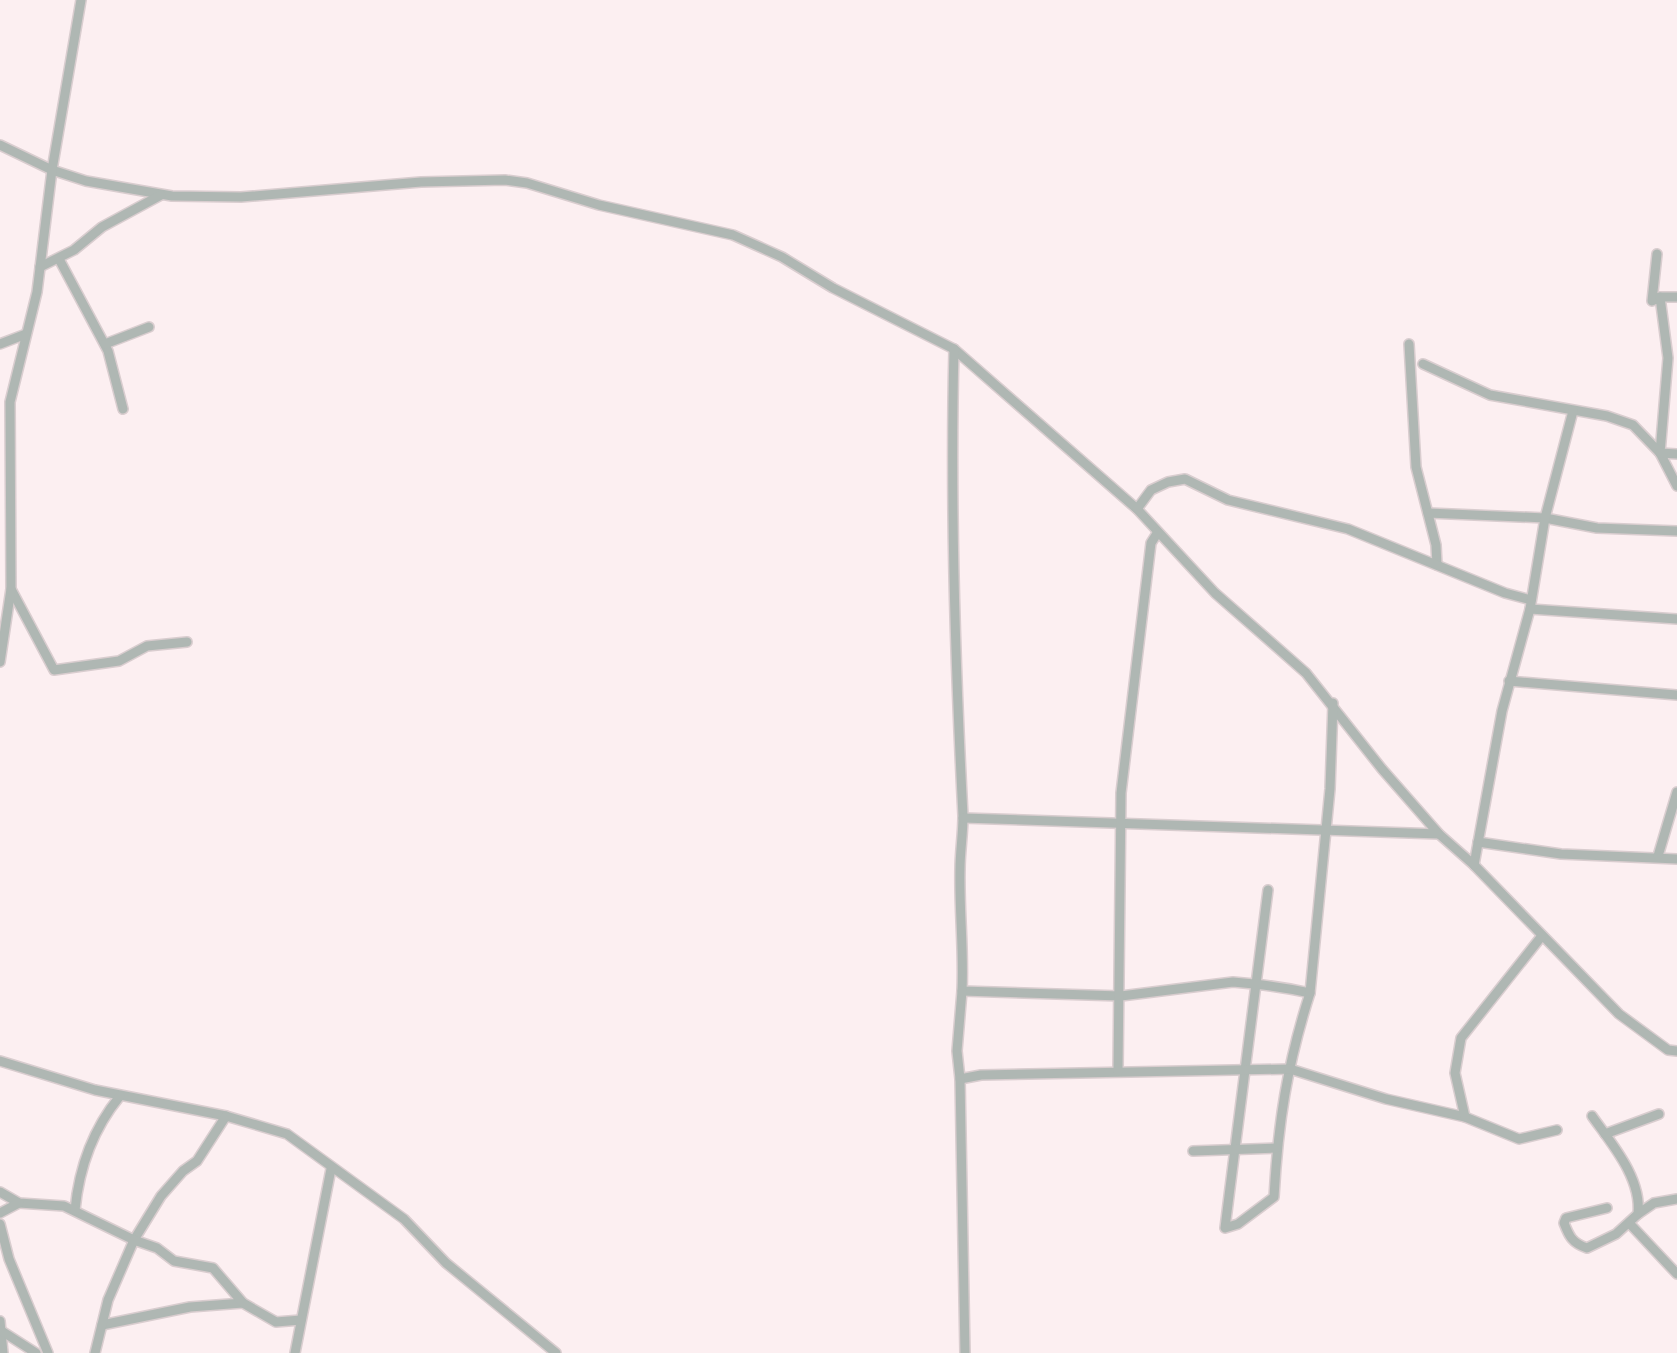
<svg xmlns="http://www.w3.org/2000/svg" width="1677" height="1353" font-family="'PT Sans',sans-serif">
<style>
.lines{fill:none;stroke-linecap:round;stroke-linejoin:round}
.minor-casing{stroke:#d9cdcf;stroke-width:12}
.minor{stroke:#afb7b3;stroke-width:9}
</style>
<rect width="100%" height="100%" fill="#fceff1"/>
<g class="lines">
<g class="minor-casing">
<g id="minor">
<path d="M0 145 52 170 86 181 172 196 241 197 421 182 505 180 527 183 599 205 733 235 782 257 833 288 954 349 1137 509 1215 593 1306 673 1382 769 1439 834 1474 865 1619 1014 1668 1050 1677 1051"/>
<path d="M1657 254 1652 301 1660 297 1668 358 1660 453"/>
<path d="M59 259 108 351 123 409"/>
<path d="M40 267 74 250 102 227 161 195"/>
<path d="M1660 297H1677"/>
<path d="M0 344 26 334"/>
<path d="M105 344 149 327"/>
<path d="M1409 344 1416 467 1436 545 1437 565"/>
<path d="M954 349C950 504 955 661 963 816 963 834 960 852 960 869 959 910 964 950 962 991L1121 996 1233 982 1254 984C1273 986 1292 989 1310 993 1287 1065 1278 1123 1274 1197L1238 1224 1225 1228C1239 1115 1254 1002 1268 890"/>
<path d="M1423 364 1490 395 1607 416 1633 425 1660 453 1677 486"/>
<path d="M1660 453 1677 454"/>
<path d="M1137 509 1151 490 1168 482 1185 479 1228 500 1348 529 1505 593 1531 600"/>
<path d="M1428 513 1545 518 1597 528 1677 531"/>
<path d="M11 589 54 670 119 661 147 646 187 642"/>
<path d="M1530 609 1677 619"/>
<path d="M0 662 11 589 10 402 37 292 52 170 81 0"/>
<path d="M1509 681 1677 695"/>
<path d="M963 818 1439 834"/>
<path d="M1478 842 1561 854 1677 859"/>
<path d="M1658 856 1677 792"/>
<path d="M1474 865 1502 711 1530 609 1545 518 1573 411"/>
<path d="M962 991 957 1051 960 1079 981 1075 1290 1069 1386 1099 1465 1117 1519 1139 1557 1130"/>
<path d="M1310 993 1330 789 1333 703"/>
<path d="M0 1061 95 1090 226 1116 287 1134 404 1219 446 1263 556 1353"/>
<path d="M1118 1071 1121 793 1151 543 1158 532"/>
<path d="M960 1079 965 1353"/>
<path d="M1592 1116C1611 1143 1642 1178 1638 1214L1616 1234 1587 1248C1572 1243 1569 1236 1564 1223L1566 1218 1607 1208"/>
<path d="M1465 1117 1455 1073 1461 1038 1541 937"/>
<path d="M1605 1134 1659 1114"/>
<path d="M1193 1151 1276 1148"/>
<path d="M0 1192 19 1203 64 1206 134 1240 161 1196 183 1171 197 1161 226 1116"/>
<path d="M75 1210C79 1168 93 1129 120 1096"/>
<path d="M0 1213 19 1203"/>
<path d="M1638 1214 1654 1203 1677 1199"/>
<path d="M0 1224 9 1259 48 1353"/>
<path d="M1630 1224 1677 1274"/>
<path d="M0 1321 3 1353"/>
<path d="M102 1325 190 1307 243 1303"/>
<path d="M0 1330 36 1353"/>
<path d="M95 1353 108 1300 134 1240 157 1248 174 1261 213 1268 243 1303 276 1322 301 1320"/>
<path d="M295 1353 331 1169"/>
</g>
</g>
<use href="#minor" class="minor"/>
</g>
</svg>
